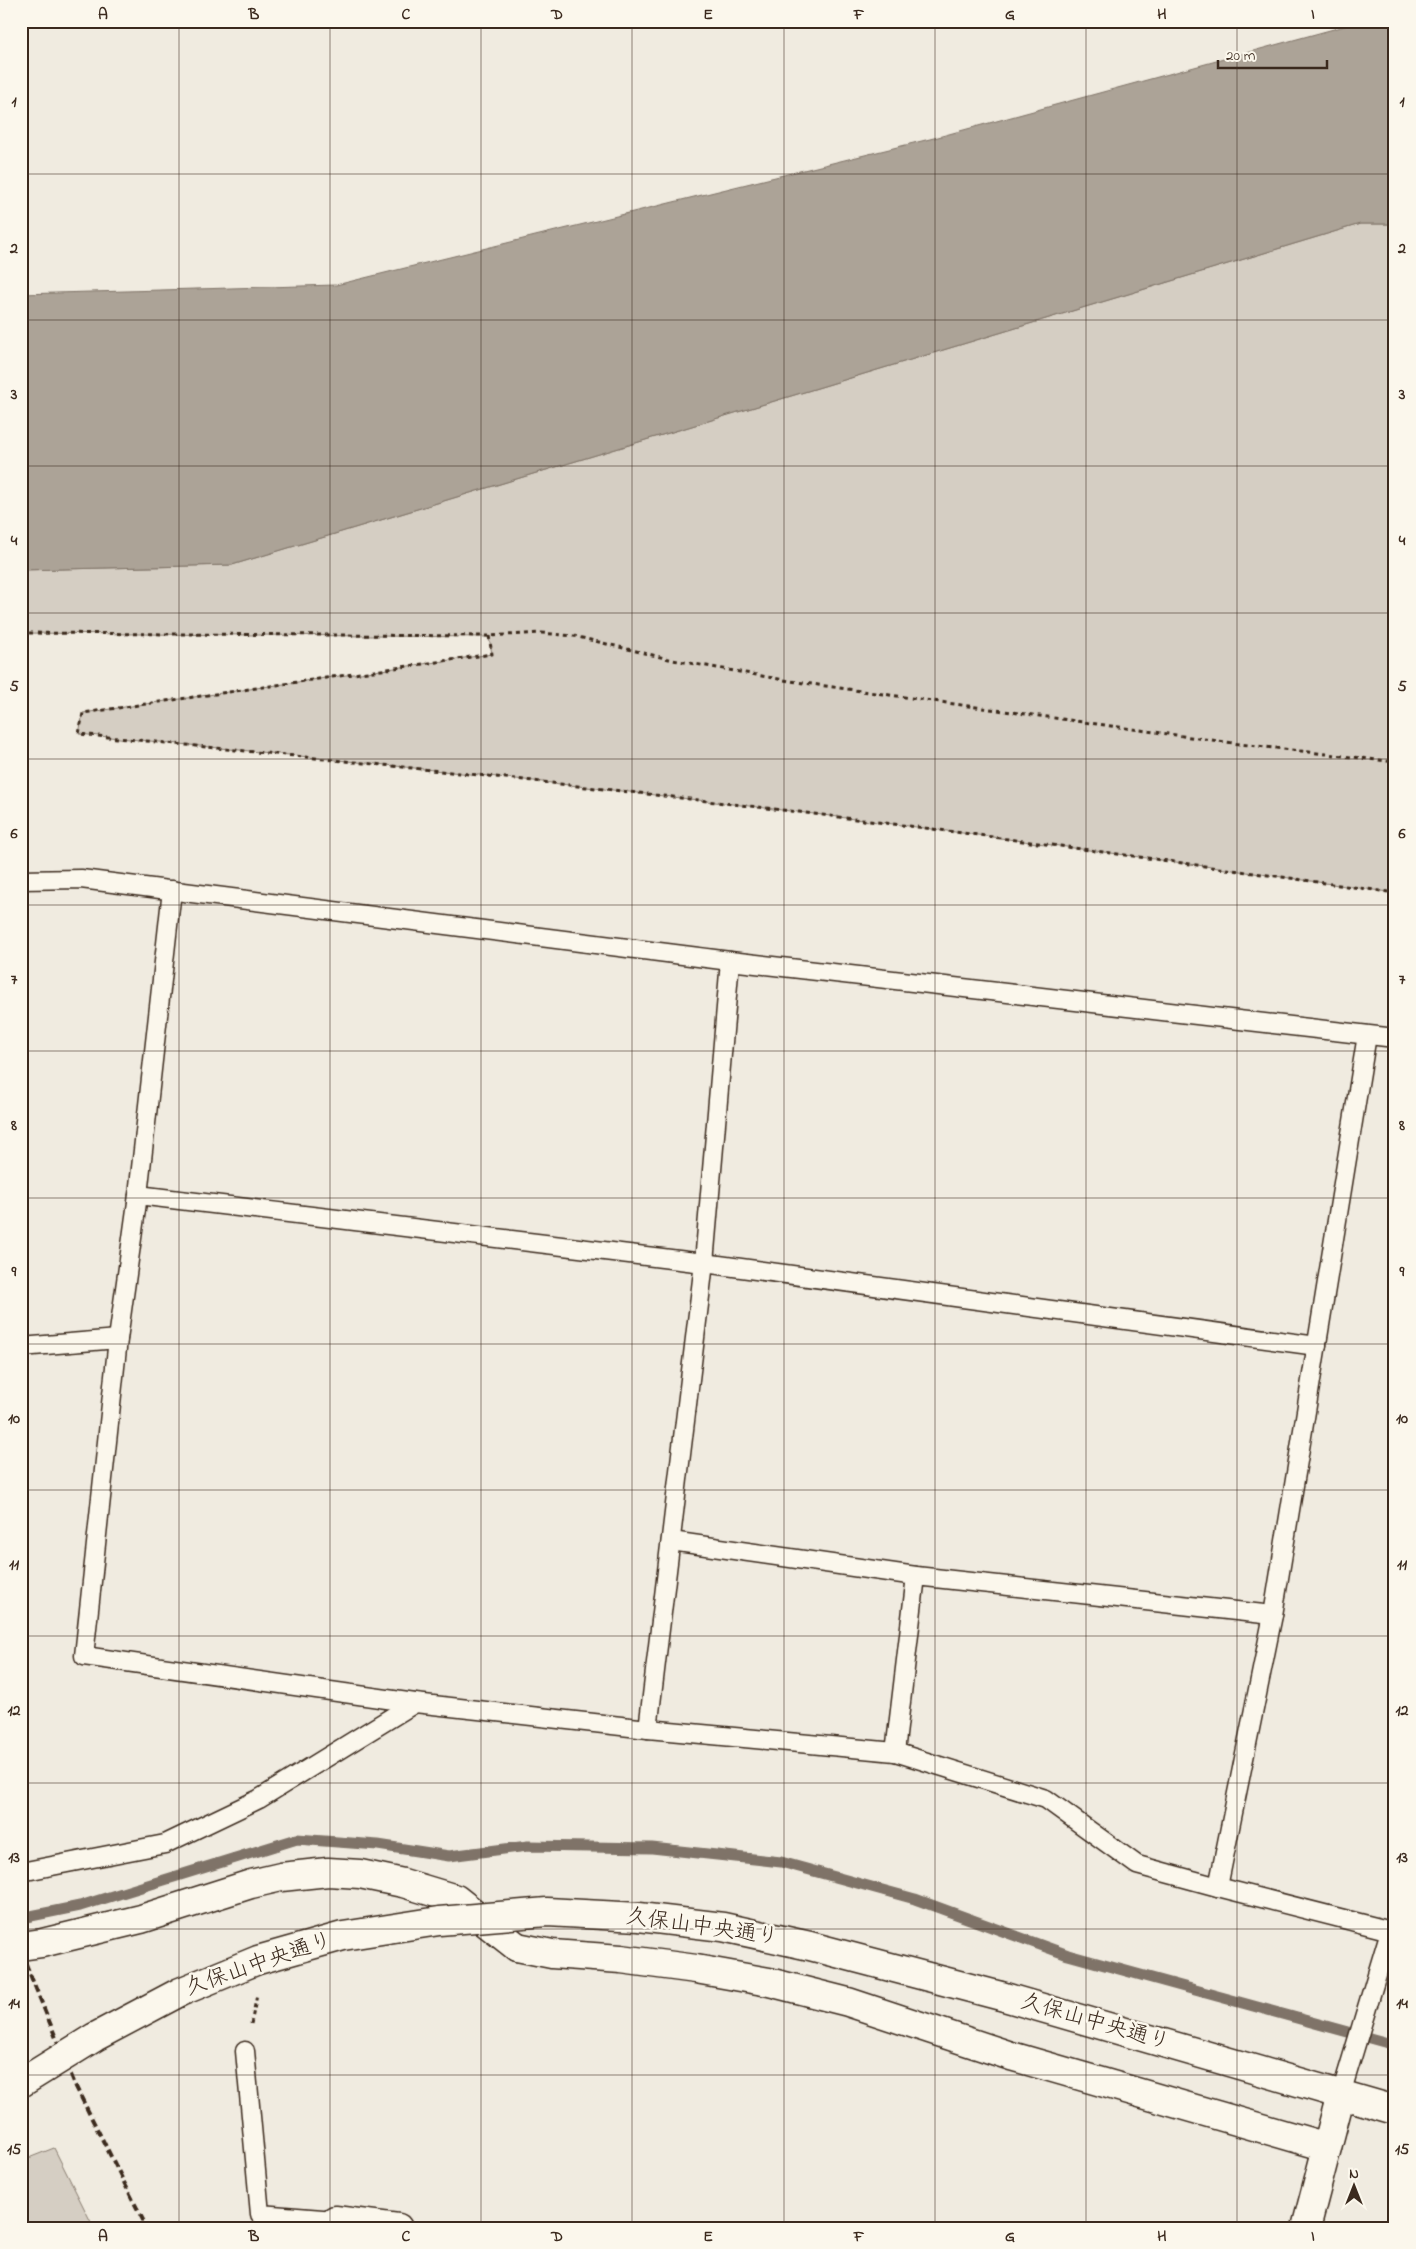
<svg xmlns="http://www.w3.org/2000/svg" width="1416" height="2249" font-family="'Indie Flower','Klee One',sans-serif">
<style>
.green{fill:#d5cec3;stroke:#887c70}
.water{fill:#aca397;stroke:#7f7367}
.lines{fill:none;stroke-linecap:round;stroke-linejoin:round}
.stream{stroke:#7f7367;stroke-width:11}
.service-casing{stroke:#3b2a1e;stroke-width:21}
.minor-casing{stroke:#3b2a1e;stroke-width:31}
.tertiary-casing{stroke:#3b2a1e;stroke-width:31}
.path{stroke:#3b2a1e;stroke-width:3;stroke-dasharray:4 4;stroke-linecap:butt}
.service{stroke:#fbf7ec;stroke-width:18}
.minor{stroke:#fbf7ec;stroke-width:28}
.tertiary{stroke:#fbf7ec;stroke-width:28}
.rail{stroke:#3b2a1e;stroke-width:4;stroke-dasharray:8 4;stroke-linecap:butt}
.tertiary-bridge-casing{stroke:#3b2a1e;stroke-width:31;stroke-linecap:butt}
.tertiary-bridge{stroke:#fbf7ec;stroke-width:28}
.grid{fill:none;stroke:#3b2a1e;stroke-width:1;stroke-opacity:0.55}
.labels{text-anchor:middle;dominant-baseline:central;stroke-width:5;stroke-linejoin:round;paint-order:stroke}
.street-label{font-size:22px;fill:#3b2a1e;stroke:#fbf7ec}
.neatline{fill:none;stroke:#3b2a1e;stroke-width:2}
.grid-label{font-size:16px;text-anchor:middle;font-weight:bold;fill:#3b2a1e}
</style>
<rect width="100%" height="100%" fill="#f0ebe0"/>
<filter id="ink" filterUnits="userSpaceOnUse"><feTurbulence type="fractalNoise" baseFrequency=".02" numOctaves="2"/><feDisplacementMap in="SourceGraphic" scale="10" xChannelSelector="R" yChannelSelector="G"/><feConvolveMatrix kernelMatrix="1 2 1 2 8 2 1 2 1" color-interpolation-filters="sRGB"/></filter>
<g filter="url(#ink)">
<g class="green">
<path d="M1360 224H1395V893C1149 858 902 823 655 795 463 772 271 753 79 734L83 713 492 654 489 637 21 633V570L232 565Z"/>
<path d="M54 2148 94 2228H21V2161Z"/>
</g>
<path class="water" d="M1363 21H1395V224H1360L232 565 21 570V294L336 285 938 137Z"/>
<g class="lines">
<path class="stream" d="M21 1918 80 1906 297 1839 378 1845 449 1856 528 1846 652 1848 781 1862 915 1899 1068 1955 1395 2045"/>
<g class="service-casing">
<g id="service">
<path d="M21 880 81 879 730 961 1395 1038"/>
<path d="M172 890 138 1195 118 1339 84 1656 415 1703 648 1729 895 1752 1046 1799 1137 1865 1218 1887 1273 1615 1367 1035"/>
<path d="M138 1195 704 1263 1317 1346"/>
<path d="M21 1347 118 1339"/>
<path d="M671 1541 916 1576 1273 1615"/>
<path d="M648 1729 704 1263 730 961"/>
<path d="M895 1752 916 1576"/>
<path d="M21 1872 165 1844 259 1799 415 1703"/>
<path d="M1218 1887 1395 1932"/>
<path d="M245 2051 260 2214 335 2220"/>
<path d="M1341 2094 1390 1931"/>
</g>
</g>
<g class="minor-casing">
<g id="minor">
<path d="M517 1947 552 1954 621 1959 696 1969 769 1982 848 2002 1011 2056 1327 2147"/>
<path d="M335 2220 398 2228"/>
<path d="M1306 2228 1341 2094"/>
</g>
</g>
<g class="tertiary-casing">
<g id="tertiary">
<path d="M21 1946 42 1943 141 1919 251 1884 281 1877 328 1872 360 1874 403 1883 456 1899 517 1947"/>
<path d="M1001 1996 1395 2110"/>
</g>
</g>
<g class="path">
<path d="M21 633 489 636 542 633 574 636 673 660 790 681 1240 744 1395 762"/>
<path d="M489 636 492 654 83 713 79 734C271 754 463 772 655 795 902 823 1149 858 1395 893"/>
<path d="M251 2024 257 1995"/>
</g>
<use href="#service" class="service"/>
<use href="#minor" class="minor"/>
<use href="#tertiary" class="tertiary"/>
<path class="rail" d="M21 1952 76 2087 147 2228"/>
<g class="tertiary-bridge-casing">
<path id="tertiary-bridge" d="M21 2083 95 2037 180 1992 258 1960 343 1936 439 1921 547 1912 639 1917 723 1927 810 1946 1001 1996"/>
</g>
<use href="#tertiary-bridge" class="tertiary-bridge"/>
</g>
</g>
<path class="grid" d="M179 21V2228M330 21V2228M481 21V2228M632 21V2228M784 21V2228M935 21V2228M1086 21V2228M1237 21V2228M21 174H1395M21 320H1395M21 466H1395M21 613H1395M21 759H1395M21 905H1395M21 1051H1395M21 1198H1395M21 1344H1395M21 1490H1395M21 1636H1395M21 1783H1395M21 1929H1395M21 2075H1395"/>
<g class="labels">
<g class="street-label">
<text transform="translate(702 1928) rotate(8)">久保山中央通り</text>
<text transform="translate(259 1965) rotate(-19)">久保山中央通り</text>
<text transform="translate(1095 2023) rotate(16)">久保山中央通り</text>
</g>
</g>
<rect width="1416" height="2249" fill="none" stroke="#fbf7ec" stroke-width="55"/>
<g transform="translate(1354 2186)" stroke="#fbf7ec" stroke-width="4" paint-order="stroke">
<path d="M0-4L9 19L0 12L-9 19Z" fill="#3b2a1e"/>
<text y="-8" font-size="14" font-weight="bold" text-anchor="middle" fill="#3b2a1e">N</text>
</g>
<path d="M1218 60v8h109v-8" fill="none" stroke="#3b2a1e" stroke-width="2.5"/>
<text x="1226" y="60" font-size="15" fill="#3b2a1e" stroke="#fbf7ec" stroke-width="4" paint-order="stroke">20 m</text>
<rect x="28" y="28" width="1360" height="2194" class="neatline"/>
<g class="grid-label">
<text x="103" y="19">A</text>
<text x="254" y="19">B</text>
<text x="406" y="19">C</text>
<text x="557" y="19">D</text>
<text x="708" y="19">E</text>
<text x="859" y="19">F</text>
<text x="1010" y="19">G</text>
<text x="1162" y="19">H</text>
<text x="1313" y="19">I</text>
<text x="14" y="106">1</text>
<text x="1402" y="106">1</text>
<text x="14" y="253">2</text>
<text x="1402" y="253">2</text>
<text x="14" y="399">3</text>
<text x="1402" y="399">3</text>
<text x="14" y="545">4</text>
<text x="1402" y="545">4</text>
<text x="14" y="691">5</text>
<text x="1402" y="691">5</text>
<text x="14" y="838">6</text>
<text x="1402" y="838">6</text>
<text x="14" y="984">7</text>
<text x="1402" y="984">7</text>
<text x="14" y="1130">8</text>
<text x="1402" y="1130">8</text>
<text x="14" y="1276">9</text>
<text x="1402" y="1276">9</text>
<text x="14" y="1423">10</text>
<text x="1402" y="1423">10</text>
<text x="14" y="1569">11</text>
<text x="1402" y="1569">11</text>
<text x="14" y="1715">12</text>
<text x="1402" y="1715">12</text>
<text x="14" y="1862">13</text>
<text x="1402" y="1862">13</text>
<text x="14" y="2008">14</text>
<text x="1402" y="2008">14</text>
<text x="14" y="2154">15</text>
<text x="1402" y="2154">15</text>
<text x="103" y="2241">A</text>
<text x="254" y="2241">B</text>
<text x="406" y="2241">C</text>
<text x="557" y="2241">D</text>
<text x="708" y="2241">E</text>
<text x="859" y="2241">F</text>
<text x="1010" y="2241">G</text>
<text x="1162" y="2241">H</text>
<text x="1313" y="2241">I</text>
</g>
</svg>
